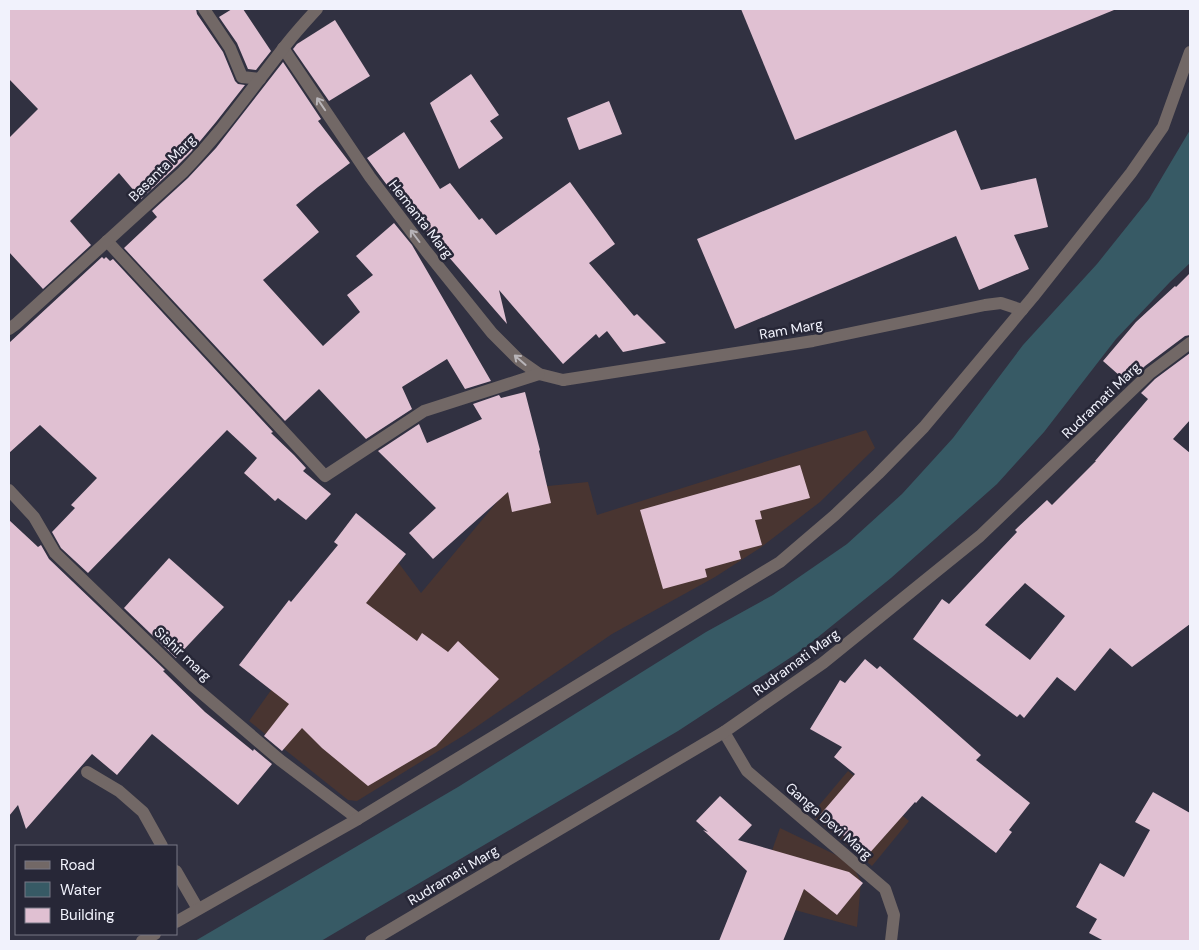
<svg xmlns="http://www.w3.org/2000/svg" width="1199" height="950" font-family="'DM Sans',sans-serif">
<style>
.education{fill:#493531}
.water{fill:#375a65}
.building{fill:#e0c0d2;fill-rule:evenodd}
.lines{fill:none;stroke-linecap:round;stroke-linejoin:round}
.service{stroke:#726866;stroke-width:12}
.minor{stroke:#726866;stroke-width:12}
.tertiary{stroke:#726866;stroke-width:12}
.oneway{stroke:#b8b4b8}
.labels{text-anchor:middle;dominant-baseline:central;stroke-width:5;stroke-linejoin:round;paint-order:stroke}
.street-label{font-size:14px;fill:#f1f2fc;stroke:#272737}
</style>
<rect width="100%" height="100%" fill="#313141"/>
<g class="education">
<path d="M866 430 875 448 820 502 760 548 715 577 612 634 466 734 357 801 348 800 249 721 380 538 421 593 507 490 588 482 597 515Z"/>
<path d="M848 771 909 821 872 866 811 815Z"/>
<path d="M780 828 834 854 852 865 861 881 857 927 755 899Z"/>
</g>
<path class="water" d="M1190 130V263L1170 282 1116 339 1044 432 997 484 891 578 802 650 678 731 321 941H195L458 787 706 632 773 595 847 544 902 494 953 438 1023 345 1097 264 1149 199Z"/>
<g class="building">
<path d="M9 9H196L197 14 223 52 235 81 238 84 245 85 216 122 191 152 177 166 141 199 119 173 70 221 91 245 43 289 9 252V138L38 109 9 79Z"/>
<path d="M232 9H243L271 51 256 70 248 69 237 43 219 17Z"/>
<path d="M741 9H1114V10L795 140Z"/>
<path d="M335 20 370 76 329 101 293 49 297 44Z"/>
<path d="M283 62 321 119 318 121 350 163 318 187 296 205 319 232 263 280 323 346 360 312 347 295 373 275 356 256 394 223 412 245 491 381 465 389 447 359 402 387 412 409 366 439 319 389 285 421 124 248 157 217 152 211 188 178 216 148Z"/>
<path d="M471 74 499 115 490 121 503 138 459 169 430 103Z"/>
<path d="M609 101 622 134 579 150 567 118Z"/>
<path d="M956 130 981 190 1036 178 1048 227 1014 235 1029 269 979 290 956 236 735 329 697 239Z"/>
<path d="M404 132 440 189 450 183 479 220 482 218 496 235 570 182 615 244 589 263 634 316 637 314 666 343 623 352 607 331 599 338 596 334 563 364 499 290 507 324 414 217 412 219 367 158Z"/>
<path d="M102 257 104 259 106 257 110 261 113 259 273 432 271 433 294 455 306 468 303 471 331 494 306 520 278 498 275 501 244 473 257 458 227 430 88 573 61 548 52 532 75 508 71 505 97 478 40 425 9 453V343Z"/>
<path d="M1190 273V335L1185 336 1145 366 1128 383 1103 361 1136 322 1175 286 1176 287Z"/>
<path d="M1190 353V420L1173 439 1190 453V624L1132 667 1110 648 1075 691 1057 677 1024 718 1020 714 1017 717 913 639 942 599 949 604 1017 532 1015 530 1047 500 1052 505 1096 461H1095L1148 399 1141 393 1155 379ZM1025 583 1065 616 1030 660 985 625Z"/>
<path d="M525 392 540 450 539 451 551 503 512 512 508 492 433 559 409 533 436 508 378 451 419 424 427 443 482 419 473 404 499 395 501 398Z"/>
<path d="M800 465 810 498 760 511 762 519 755 520 762 545 739 551 741 559 705 569 707 577 663 589 640 510Z"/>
<path d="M356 513 406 554 366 603 417 641 422 633 448 652 458 641 499 679 436 746 368 786 322 748 302 728 282 751 264 736 289 704 239 665 289 600 291 602 338 545 334 542Z"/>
<path d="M9 520 38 547 41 545 49 559 165 670 163 671 205 712 253 751 254 749 272 764 238 805 152 734 117 775 92 754 26 829 18 805 9 816Z"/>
<path d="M169 558 224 607 176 658 124 608Z"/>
<path d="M865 659 877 669 880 666 981 755 976 760 1030 803 1009 830 1012 832 996 853 922 796 916 803 915 802 867 856 820 815 855 774 834 757 842 747 810 729 840 680 845 683Z"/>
<path d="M1153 792 1190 813V941H1104L1089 933 1097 919 1076 907 1100 863 1124 877 1150 830 1135 822Z"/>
<path d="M720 796 752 825 738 840 849 872 863 883 837 915 804 889 783 941H719L747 871 703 830 708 832 696 821Z"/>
</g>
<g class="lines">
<g class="service">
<path d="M283 48 370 177 426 251 492 333 519 360 539 374 563 380"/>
<path d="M107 241 325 476 424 411 539 374"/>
<path d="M87 772 119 791 143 812 162 846"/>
<path d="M176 871 198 909"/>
</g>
<g class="minor">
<path d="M204 9 230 48 242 77 260 79"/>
<path d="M9 329 16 324 183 172C220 134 250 91 282 50 293 35 305 22 317 9"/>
<path d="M563 380 813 341 985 305 1001 303 1022 310"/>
<path d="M9 490 34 517 55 553 191 684 280 760 358 819"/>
<path d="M724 732 747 771 885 889 894 915 891 941"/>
<path d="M176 922 358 819 780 562 835 515 878 474 924 427 1033 297 1131 173 1163 127 1190 52"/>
<path d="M142 941 155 934"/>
</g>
<path class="tertiary" d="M371 941 724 732 823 663 980 536 1150 373 1190 343"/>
</g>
<defs><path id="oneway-shaft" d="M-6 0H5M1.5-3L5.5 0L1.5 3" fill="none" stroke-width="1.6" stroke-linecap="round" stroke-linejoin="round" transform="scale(1.25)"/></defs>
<g class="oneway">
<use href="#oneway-shaft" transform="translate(321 104) rotate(-124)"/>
<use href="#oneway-shaft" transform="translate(415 236) rotate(-127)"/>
<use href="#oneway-shaft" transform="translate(520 360) rotate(-139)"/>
</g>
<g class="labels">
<g class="street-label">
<text transform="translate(162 168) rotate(-45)">Basanta Marg</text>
<text transform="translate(421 219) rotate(52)">Hemanta Marg</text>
<text transform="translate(791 329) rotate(-10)">Ram Marg</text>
<text transform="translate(1101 400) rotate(-44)">Rudramati Marg</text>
<text transform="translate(183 654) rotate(43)">Sishir marg</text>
<text transform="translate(796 662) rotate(-36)">Rudramati Marg</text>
<text transform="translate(829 821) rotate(41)">Ganga Devi Marg</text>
<text transform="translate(453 875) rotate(-31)">Rudramati Marg</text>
</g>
</g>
<rect width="1199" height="950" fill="none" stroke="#f1f2fc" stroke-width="20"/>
<rect x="15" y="845" width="162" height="90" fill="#272737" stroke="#787886"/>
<rect x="25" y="861" width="25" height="8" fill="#726866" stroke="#787886"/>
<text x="60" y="870" font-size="15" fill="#f1f2fc">Road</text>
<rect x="25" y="882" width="25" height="15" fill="#375a65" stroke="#787886"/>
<text x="60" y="895" font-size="15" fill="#f1f2fc">Water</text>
<rect x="25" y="908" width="25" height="15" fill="#e0c0d2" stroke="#787886"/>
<text x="60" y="920" font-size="15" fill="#f1f2fc">Building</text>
</svg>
